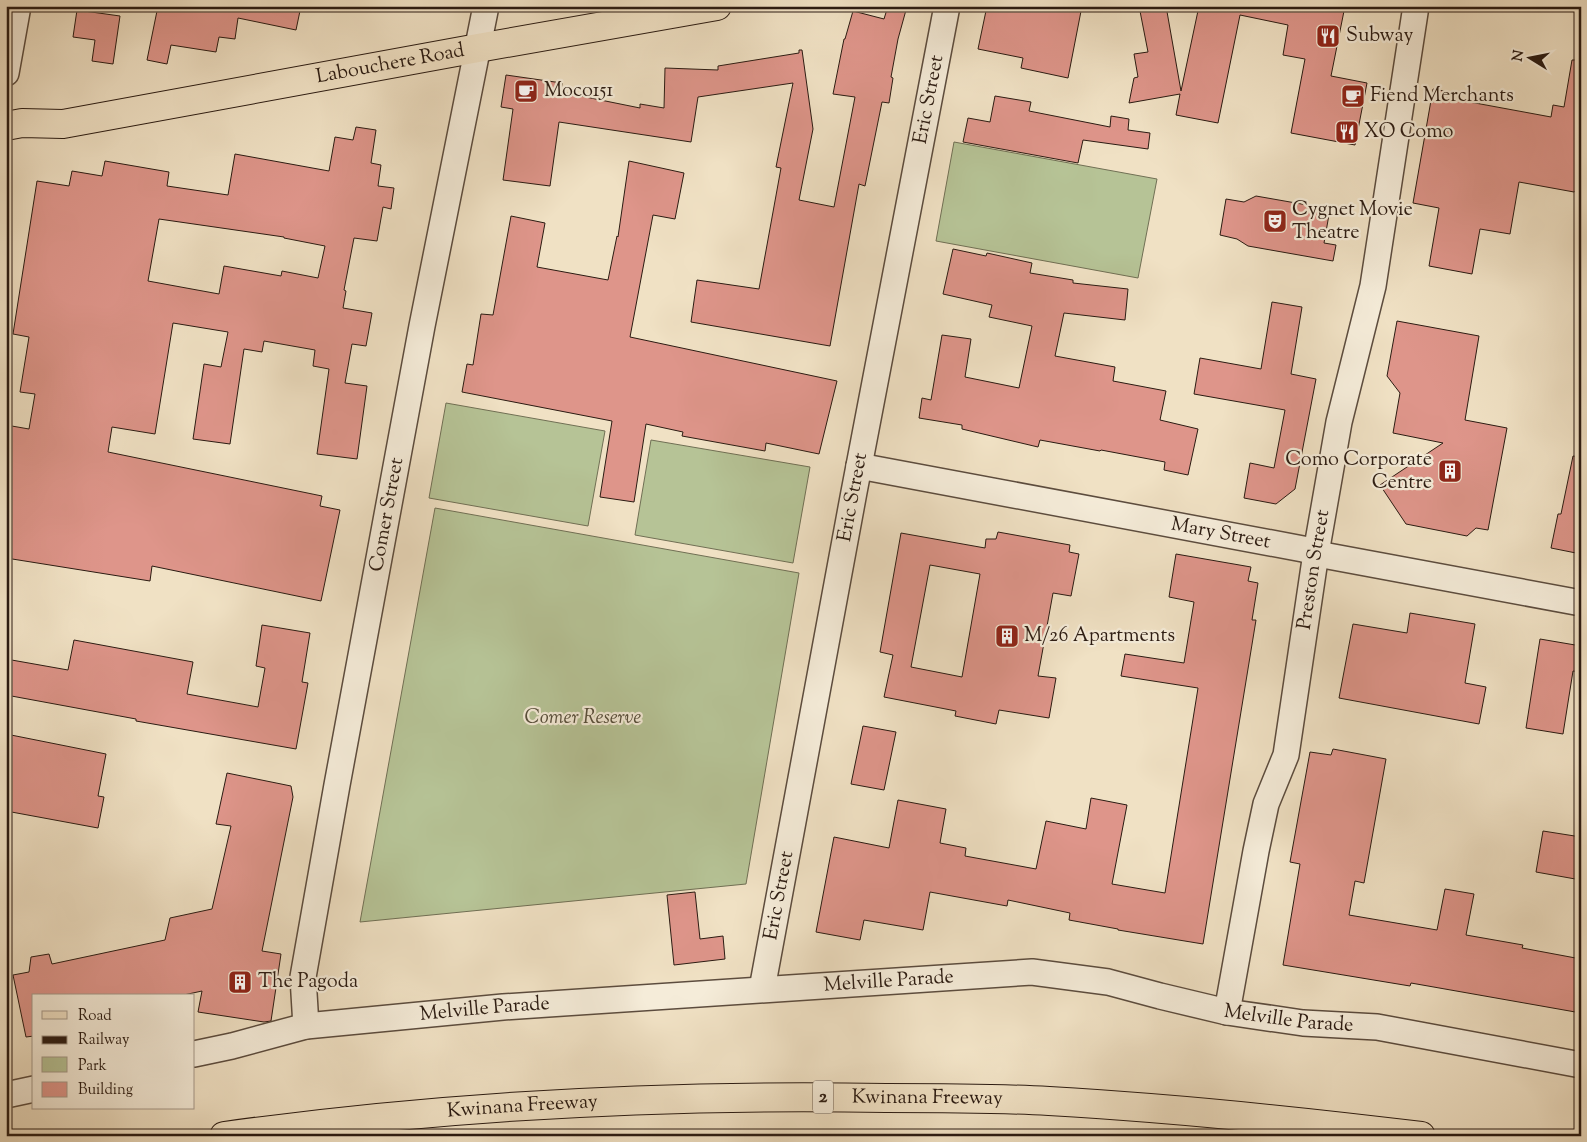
<svg xmlns="http://www.w3.org/2000/svg" width="1587" height="1142" font-family="'Sorts Mill Goudy',serif">
<style>
.green{fill:#b6c396;stroke:#706f54}
.building{fill:#de958a;stroke:#2b1b12;fill-rule:evenodd}
.lines{fill:none;stroke-linecap:round;stroke-linejoin:round}
.minor-casing{stroke:#5c4c3e;stroke-width:28}
.major-casing{stroke:#2b1b12;stroke-width:30}
.highway-casing{stroke:#2b1b12;stroke-width:30}
.minor{stroke:#f5ecd9;stroke-width:25}
.major{stroke:#f0e1c4;stroke-width:28}
.highway{stroke:#f0e1c4;stroke-width:28}
.rail{stroke:#2b1b12;stroke-width:4;stroke-dasharray:9 9;stroke-linecap:butt}
.labels{text-anchor:middle;dominant-baseline:central;stroke-width:4.5;stroke-linejoin:round;paint-order:stroke}
.shield{fill:#f5ecd9;stroke:#685a4e;stroke-width:1}
.shield-label{font-size:19px;font-weight:bold;fill:#2b1b12}
.poi-label{font-size:20px;fill:#2b1b12;stroke:#f5ecd9;text-anchor:start}
.street-label{font-size:20px;fill:#2b1b12;stroke:#f5ecd9}
.park-label{font-size:20px;font-style:italic;fill:#554d3a;stroke:#f5ecd9}
</style>
<rect width="100%" height="100%" fill="#f0e1c4"/>
<filter id="stains"><feTurbulence type="fractalNoise" baseFrequency=".004" numOctaves="4"/><feColorMatrix values="0 0 0 0 .2 0 0 0 0 .09 0 0 0 0 .02 0 0 0 .5 -.17"/></filter>
<radialGradient id="worn" r=".72"><stop offset=".6" stop-color="#630" stop-opacity="0"/><stop offset="1" stop-color="#630" stop-opacity=".3"/></radialGradient>
<g class="green">
<path d="M954 142 1157 179 1138 278 936 241Z"/>
<path d="M446 403 605 431 588 526 429 498Z"/>
<path d="M651 440 810 467 793 563 635 535Z"/>
<path d="M435 508 799 573 746 884 360 922Z"/>
</g>
<g class="building">
<path d="M158 6H301L296 30 238 18 235 39 219 37 216 52 171 45 167 64 147 60Z"/>
<path d="M888 6 906 10 898 39 891 77 893 78 889 103 882 102 865 186 859 184 830 346 691 322 697 280 759 289 781 168 776 167 793 83 698 97 691 142 559 122 550 186 503 180 513 109 501 107 506 75 562 83 561 92 640 108V104L664 108 665 68 718 70V66L799 53V50H802L813 129 799 200 834 207 855 97 833 94 844 39H845L853 11 884 19Z"/>
<path d="M987 6H1082L1068 78 1021 68 1023 58 978 49Z"/>
<path d="M1139 6H1166L1181 91 1199 6H1345L1331 76 1367 83 1355 145 1291 133 1305 59 1283 55 1288 25 1240 15 1218 123 1176 115 1180 94 1129 103 1134 78 1138 77 1134 54 1148 52Z"/>
<path d="M77 10 120 16 113 64 92 61 95 40 73 37Z"/>
<path d="M1572 60H1581V187L1574 192 1519 182 1510 234 1480 229 1472 274 1429 266 1439 208 1413 203 1433 89 1449 92 1448 98 1551 117 1553 105 1564 107Z"/>
<path d="M995 96 1031 102 1029 111 1110 127 1111 116 1129 119 1128 130 1150 133 1148 149 1083 140 1078 163 963 142 968 118 990 122Z"/>
<path d="M356 127 376 130 371 163 381 165 378 186 394 188 391 209 383 207 377 241 354 238 344 290 346 291 343 308 372 313 366 346 352 344 345 383 367 386 357 459 317 454 329 369 313 366 315 350 264 341 262 352 244 349 230 444 193 439 204 364 221 367 228 332 173 323 155 434 112 427 108 452 322 496 320 506 340 510 321 601 152 566 150 581 6 558V425L29 429 35 394 20 392 29 337 13 334 37 181 69 186 72 171 102 176 105 161 169 172 167 186 228 195 235 154 329 171 335 137 353 140ZM159 219 284 237V238L325 246 318 278 282 271 281 276 224 266 219 294 148 281Z"/>
<path d="M629 161 684 173 675 219 653 215 630 337 837 381 819 454 766 443 765 451 682 436 683 432 646 424 634 502 600 497 612 421 462 392 467 364 473 365 481 314 493 315 511 216 545 223 537 267 608 280 617 236 618 237Z"/>
<path d="M1256 196 1330 209 1324 243 1336 245 1333 261 1248 246 1237 239 1220 235 1226 199 1244 202Z"/>
<path d="M953 249 986 256 987 253 1032 263 1030 273 1073 280V283L1128 289 1125 320 1064 313 1055 356 1115 367 1113 381 1166 391 1160 420 1198 429 1188 475 1164 470 1165 462 1101 450 1100 451 1040 440 1038 447 962 429V425L919 418 922 398 931 400 942 335 971 339 965 377 1019 388 1032 326 989 317 992 305 943 294Z"/>
<path d="M1272 302 1302 307 1291 374 1316 379 1295 489 1276 504 1244 498 1250 463 1274 468 1285 410 1194 394 1200 358 1261 369Z"/>
<path d="M1397 321 1479 336 1465 420 1507 428 1488 530 1476 528 1467 536 1406 524 1380 485 1443 443 1393 433 1400 393 1387 376Z"/>
<path d="M1573 456 1581 457V554L1551 548 1558 514H1561Z"/>
<path d="M998 532 1070 545 1069 552 1079 554 1071 596 1053 593 1038 676 1056 678 1049 718 999 710 996 724 955 716 956 711 884 697 893 655 880 652 901 533 985 548 986 539H996ZM930 565 980 574 962 677 911 667Z"/>
<path d="M1176 554 1251 567 1248 581 1258 583 1252 620H1256L1203 944 1118 930V929L1069 920 1070 913 1008 900 1007 906 930 892 923 930 864 920 860 940 816 932 834 837 889 848 898 800 946 809 940 843 966 848 965 856 1036 869 1046 821 1086 829 1091 798 1127 805 1112 884 1165 893 1198 688 1121 676 1125 654 1184 663 1194 602 1169 597Z"/>
<path d="M1410 613 1475 624 1465 683 1486 687 1479 724 1339 698 1353 624 1407 633Z"/>
<path d="M262 625 310 633 302 682 308 683 296 749 136 721V719L6 695V659L68 670 74 640 193 662 187 694 258 707 265 668 256 666Z"/>
<path d="M1540 639 1581 646V672L1573 671 1563 734 1526 728Z"/>
<path d="M863 726 896 732 884 790 851 784Z"/>
<path d="M6 734 106 754 98 796 104 797 98 828 6 811Z"/>
<path d="M1333 749 1386 759 1364 883 1355 881 1349 915 1437 930 1445 889 1474 894 1466 935 1523 945 1522 948 1581 959V1013L1411 983 1410 986 1283 965 1300 864 1290 862 1310 752 1331 755Z"/>
<path d="M227 773 291 786 293 797 262 951 281 954 271 1021 264 1022 198 1012 202 991 179 996H34V1036L26 1037 13 975 29 972 31 957 49 954 52 964 165 940 170 918 212 909 231 826 216 824Z"/>
<path d="M1543 831 1581 837V880L1536 872Z"/>
<path d="M695 892 700 939 723 936 725 959 674 965 667 895Z"/>
</g>
<g class="lines">
<g class="minor-casing">
<g id="minor">
<path d="M6 73 18 6"/>
<path id="s1" d="M859 466 1303 549 1328 556 1581 603"/>
<path id="s2" d="M762 989 854 492 947 6"/>
<path id="s3" d="M1227 1012 1256 851 1266 804 1286 755 1316 553 1339 422 1373 286 1416 6"/>
<path id="s4" d="M306 1026 303 977 337 785 422 326 486 6"/>
<path id="s5" d="M194 1054 232 1046 306 1026 503 1007 1032 972 1108 982 1160 996 1227 1012 1303 1023 1377 1027 1581 1065"/>
<path d="M6 1095 34 1089"/>
</g>
</g>
<g class="major-casing">
<g id="major">
<path id="s6" d="M6 126 22 123 63 124 478 48 717 6"/>
</g>
</g>
<g class="highway-casing">
<g id="highway">
<path id="s7" d="M224 1136C443 1106 665 1094 886 1098 940 1098 995 1098 1049 1101 1174 1108 1298 1121 1421 1136"/>
</g>
</g>
<use href="#minor" class="minor"/>
<use href="#major" class="major"/>
<use href="#highway" class="highway"/>
<path class="rail" d="M632 1136 651 1134 759 1136"/>
</g>
<defs>
<g id="restaurant-square" transform="scale(1.25)"><rect x="-9" y="-9" width="18" height="18" rx="4" fill="#8f2418" stroke="#f5ecd9"/><path d="M-5-6h1v4h1v-4h1v4h1v-4h1v5L-1.5 .5V6h-2V.5L-5-1ZM5-6V6H3V1.5H1.5Q1.5-4 5-6Z" fill="#fff"/></g>
<g id="cafe-square" transform="scale(1.25)"><rect x="-9" y="-9" width="18" height="18" rx="4" fill="#8f2418" stroke="#f5ecd9"/><path d="M-5.5-4.5H6V0H3Q3 3.5 0 3.5H-2.5Q-5.5 3.5-5.5 0ZM3-3.2v2h1.7v-2ZM-6 4.5H4V6H-6Z" fill="#fff"/></g>
<g id="theatre-square" transform="scale(1.25)"><rect x="-9" y="-9" width="18" height="18" rx="4" fill="#8f2418" stroke="#f5ecd9"/><path d="M-5-5.5Q0-4 5-5.5V0Q5 5 0 6Q-5 5-5 0ZM-3.3-2.5H-1v1.5H-3.3ZM1-2.5H3.3v1.5H1ZM-2.8 1Q0 5.5 2.8 1Z" fill="#fff"/></g>
<g id="building-square" transform="scale(1.25)"><rect x="-9" y="-9" width="18" height="18" rx="4" fill="#8f2418" stroke="#f5ecd9"/><path d="M-4-6H4V6H1V3H-1V6H-4ZM-2.5-4.3h1.7v1.8h-1.7ZM.8-4.3h1.7v1.8H.8ZM-2.5-1h1.7V.8h-1.7ZM.8-1h1.7V.8H.8Z" fill="#fff"/></g>
</defs>
<g fill-rule="evenodd">
<use href="#restaurant-square" x="1328" y="36"/>
<use href="#cafe-square" x="526" y="91"/>
<use href="#cafe-square" x="1353" y="96"/>
<use href="#restaurant-square" x="1347" y="132"/>
<use href="#theatre-square" x="1275" y="221"/>
<use href="#building-square" x="1450" y="471"/>
<use href="#building-square" x="1007" y="636"/>
<use href="#building-square" x="240" y="982"/>
</g>
<g class="labels">
<rect class="shield" x="813" y="1080.5" width="20" height="33" rx="4"/>
<g class="shield-label">
<text x="823" y="1097">2</text>
</g>
<g class="poi-label">
<text x="1346" y="36">Subway</text>
<text x="544" y="91">Moco151</text>
<text x="1370" y="96">Fiend Merchants</text>
<text x="1364" y="132">XO Como</text>
<text x="1292" y="210">Cygnet Movie<tspan x="1292" dy="23">Theatre</tspan></text>
<text x="1432" y="460" text-anchor="end">Como Corporate<tspan x="1432" dy="23">Centre</tspan></text>
<text x="1024" y="636">M/26 Apartments</text>
<text x="258" y="982">The Pagoda</text>
</g>
<g class="street-label">
<text stroke="none"><textPath href="#s6" startOffset="390">Labouchere Road</textPath></text>
<text stroke="none"><textPath href="#s2" startOffset="905">Eric Street</textPath></text>
<text stroke="none"><textPath href="#s2" startOffset="500">Eric Street</textPath></text>
<text stroke="none"><textPath href="#s4" startOffset="519">Comer Street</textPath></text>
<text stroke="none"><textPath href="#s1" startOffset="368">Mary Street</textPath></text>
<text stroke="none"><textPath href="#s3" startOffset="452">Preston Street</textPath></text>
<text stroke="none"><textPath href="#s2" startOffset="95">Eric Street</textPath></text>
<text stroke="none"><textPath href="#s5" startOffset="700">Melville Parade</textPath></text>
<text stroke="none"><textPath href="#s5" startOffset="295">Melville Parade</textPath></text>
<text stroke="none"><textPath href="#s5" startOffset="1105">Melville Parade</textPath></text>
<text stroke="none"><textPath href="#s7" startOffset="705">Kwinana Freeway</textPath></text>
<text stroke="none"><textPath href="#s7" startOffset="300">Kwinana Freeway</textPath></text>
</g>
<g class="park-label">
<text x="583" y="718">Comer Reserve</text>
</g>
</g>
<rect width="1587" height="1142" fill="none" stroke="#f0e1c4" stroke-width="25"/>
<rect x="8" y="8" width="1572" height="1127" fill="none" stroke="#2b1b12" stroke-width="2.5"/>
<rect x="12" y="12" width="1562" height="1117" fill="none" stroke="#2b1b12"/>
<rect x="32" y="994" width="162" height="115" fill="#f5ecd9" stroke="#a49889"/>
<rect x="42" y="1011" width="25" height="8" fill="#f0e1c4" stroke="#a49889"/>
<text x="78" y="1020" font-size="15" fill="#2b1b12">Road</text>
<rect x="42" y="1036" width="25" height="8" fill="#2b1b12" stroke="#a49889"/>
<text x="78" y="1044" font-size="15" fill="#2b1b12">Railway</text>
<rect x="42" y="1057" width="25" height="15" fill="#b6c396" stroke="#a49889"/>
<text x="78" y="1070" font-size="15" fill="#2b1b12">Park</text>
<rect x="42" y="1082" width="25" height="15" fill="#de958a" stroke="#a49889"/>
<text x="78" y="1094" font-size="15" fill="#2b1b12">Building</text>
<g transform="translate(1530 58) rotate(280)" stroke="#f5ecd9" stroke-width="4" paint-order="stroke">
<path d="M0-4L9 19L0 12L-9 19Z" fill="#2b1b12"/>
<text y="-8" font-size="14" font-weight="bold" text-anchor="middle" fill="#2b1b12">N</text>
</g>
<rect width="100%" height="100%" filter="url(#stains)"/>
<rect width="100%" height="100%" fill="url(#worn)"/>
</svg>
